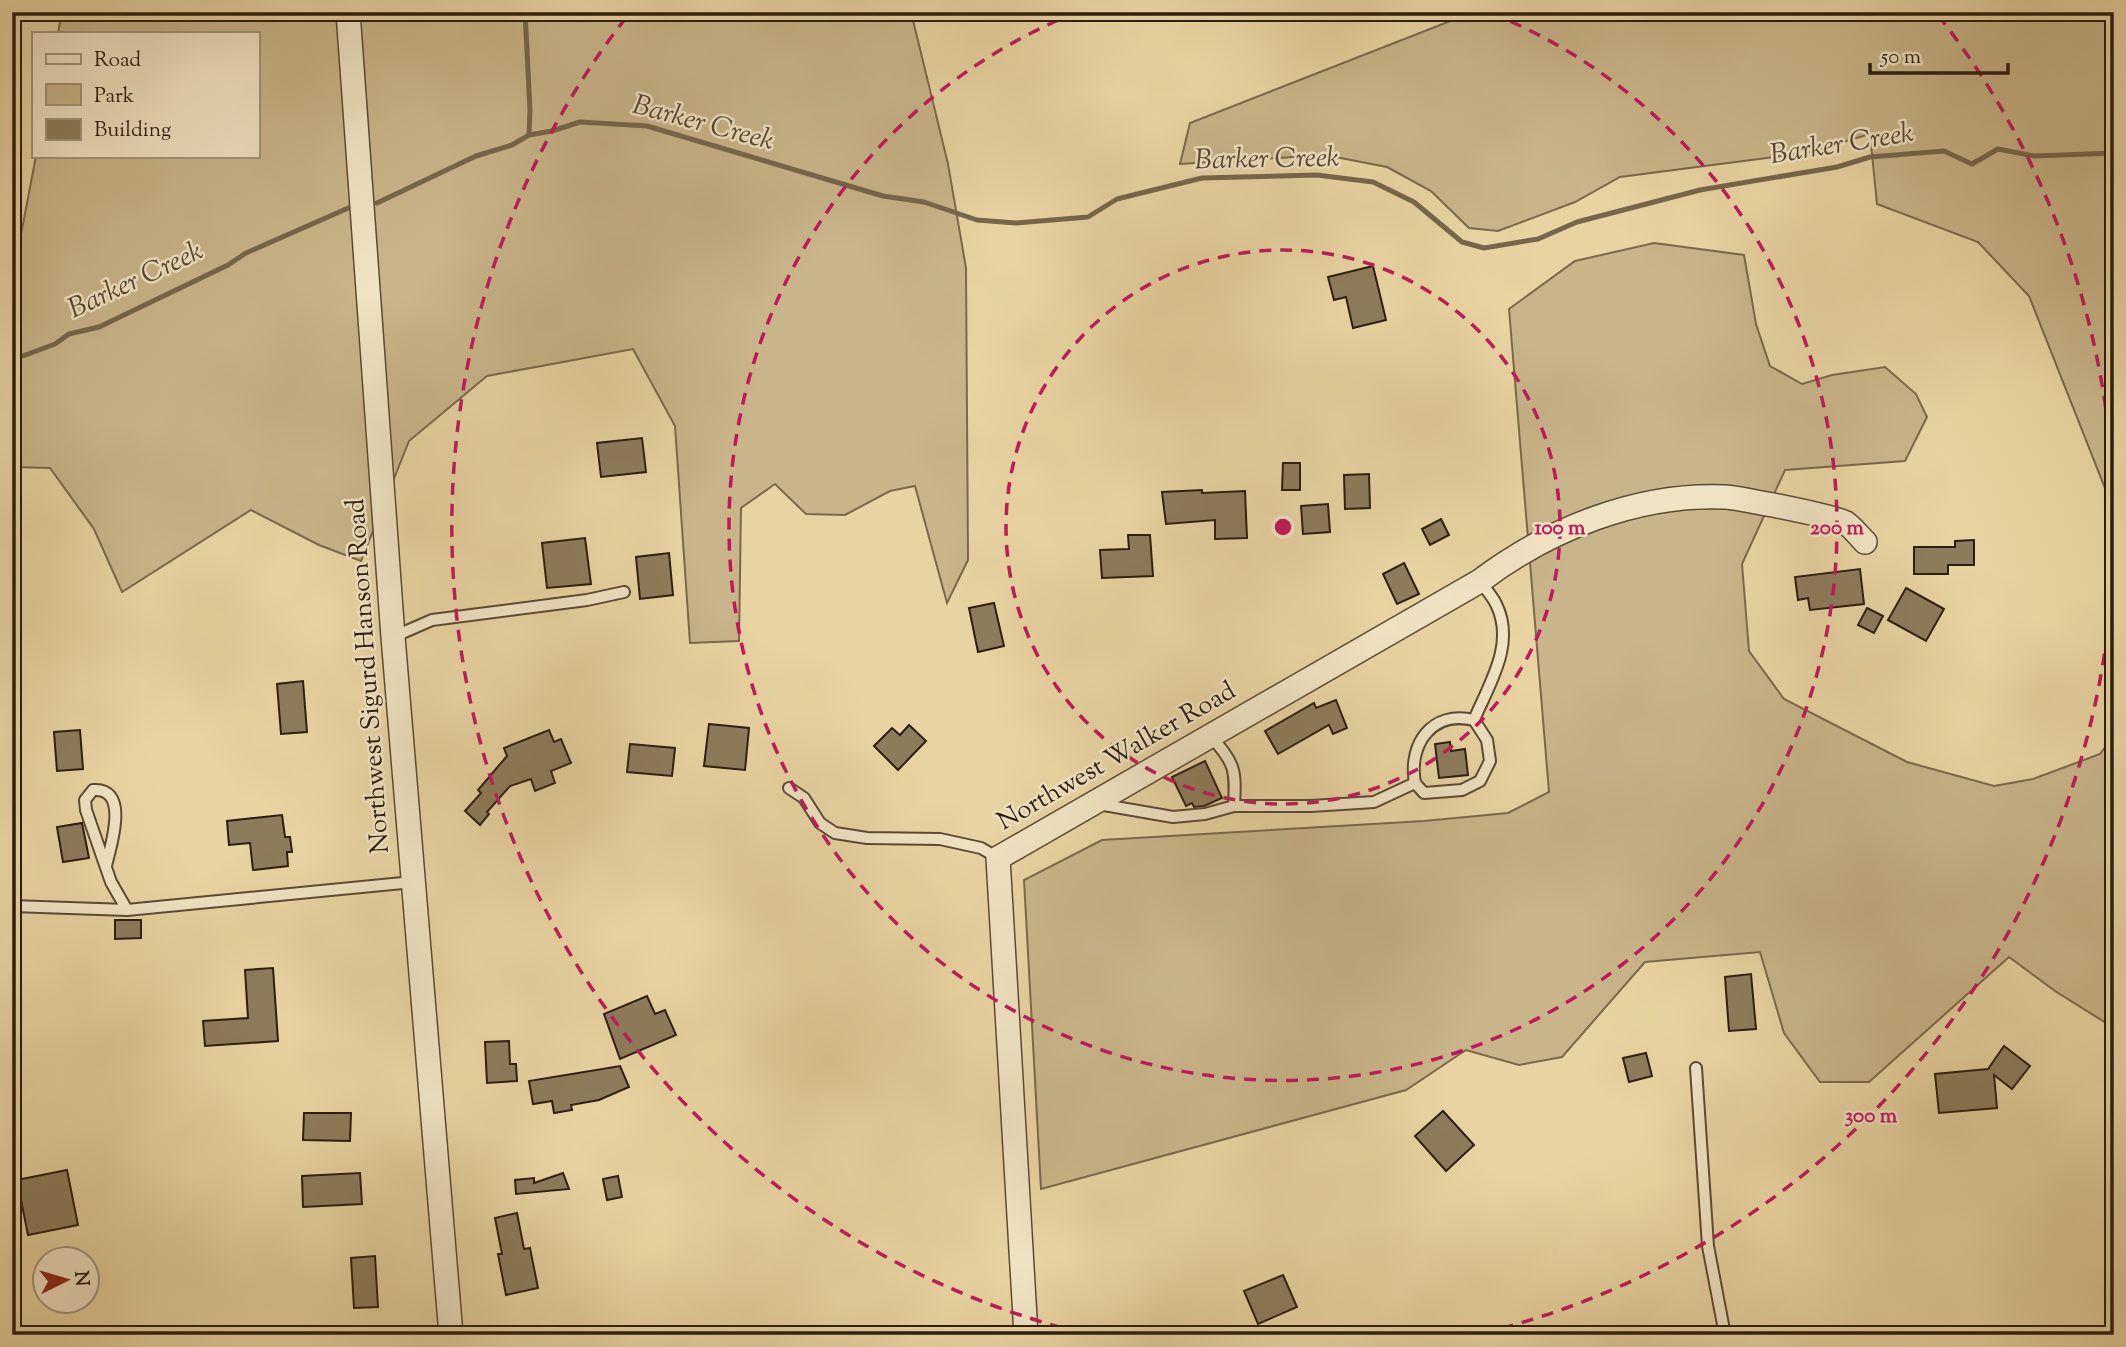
<svg xmlns="http://www.w3.org/2000/svg" width="2126" height="1347" font-family="'Sorts Mill Goudy',serif">
<style>
.green{fill:#c8b589;stroke:#7a694d;stroke-width:2}
.lines{fill:none;stroke-linecap:round;stroke-linejoin:round}
.stream{stroke:#76664b;stroke-width:5}
.building{fill:#8d7c5c;stroke:#2b1d11;stroke-width:2}
.service-casing{stroke:#5a4b35;stroke-width:14}
.minor-casing{stroke:#5a4b35;stroke-width:26}
.service{stroke:#f0e3c3;stroke-width:10}
.minor{stroke:#f0e3c3;stroke-width:23}
.ring{fill:none;stroke:#c2185b;stroke-width:3.5;stroke-dasharray:12 9}
.labels{text-anchor:middle;dominant-baseline:central;stroke-width:5;stroke-linejoin:round;paint-order:stroke}
.street-label{font-size:26px;fill:#2b1d11;stroke:#f0e3c3}
.water-label{font-size:28px;font-style:italic;fill:#574733;stroke:#f0e3c3}
.centre{fill:#c2185b;stroke:#f0e3c3;stroke-width:3.5}
.ring-label{font-size:21px;text-anchor:middle;font-weight:bold;fill:#c2185b;stroke:#f0e3c3;stroke-width:5;stroke-linejoin:round;paint-order:stroke}
</style>
<rect width="100%" height="100%" fill="#e8d4a2"/>
<filter id="stains"><feTurbulence type="fractalNoise" baseFrequency=".00286" numOctaves="4"/><feColorMatrix values="0 0 0 0 .2 0 0 0 0 .09 0 0 0 0 .02 0 0 0 .5 -.17"/></filter>
<radialGradient id="worn" r=".72"><stop offset=".6" stop-color="#630" stop-opacity="0"/><stop offset="1" stop-color="#630" stop-opacity=".3"/></radialGradient>
<g class="green">
<path d="M62 12H911L948 164 966 268 968 560 947 603 915 486 890 491 845 515 806 514 775 484 741 508 739 641 690 643 675 426 633 349 487 376 409 441 361 561 319 545 251 510 122 592 94 529 50 468 12 467V269L15 266 36 156H257V33H58Z"/>
<path d="M1455 12H2114V511L2029 296 1978 242 1877 204 1870 134 1806 153 1620 177 1575 202 1498 231 1469 228 1431 191 1387 167 1325 155 1180 164 1190 123 1453 20Z"/>
<path d="M1654 243 1744 255 1756 324 1770 366 1802 384 1832 375 1885 367 1916 394 1927 417 1905 461 1785 470 1742 564 1749 651 1784 699 1907 762 1994 786 2033 779 2100 754 2114 735V1028L2055 991 2009 957 1869 1082H1820L1784 1033 1760 952 1645 962 1562 1057 1519 1065 1466 1050 1406 1090 1041 1189 1024 880 1102 840 1424 821 1508 813 1549 792 1509 309 1575 261Z"/>
</g>
<g class="lines">
<g class="stream">
<path d="M525 12 530 110 529 135"/>
<path d="M377 203 476 156 512 145 529 135 552 131 580 122 647 126 883 196 924 202 977 220 1016 223 1088 217 1117 199 1202 178 1317 175 1373 182 1414 202 1462 242 1484 248 1538 239 1577 222 1700 190 1837 167 1870 157 1944 151 1972 164 1998 149 2034 156 2114 153"/>
<path d="M12 360 55 344 69 334 99 327 228 265 246 253 353 206"/>
</g>
</g>
<g class="building">
<path d="M1373 266 1386 320 1353 328 1346 297 1334 300 1328 277Z"/>
<path d="M642 438 646 472 601 477 597 443Z"/>
<path d="M1283 463H1300V490H1282Z"/>
<path d="M1369 474 1370 508 1345 509 1344 475Z"/>
<path d="M1202 490V493L1245 491 1247 538 1215 539V520L1166 524 1162 492Z"/>
<path d="M1328 504 1330 532 1303 534 1301 506Z"/>
<path d="M1441 519 1449 535 1430 545 1422 529Z"/>
<path d="M1128 535H1150L1153 576 1102 578 1100 550 1129 549Z"/>
<path d="M585 538 591 584 547 588 542 543Z"/>
<path d="M1974 540V565H1948V574H1914V547H1955V541Z"/>
<path d="M669 553 673 595 640 599 636 557Z"/>
<path d="M1404 563 1419 594 1397 604 1383 574Z"/>
<path d="M1860 569 1864 604 1810 610 1808 598 1798 600 1795 577Z"/>
<path d="M1906 588 1944 609 1926 641 1888 620Z"/>
<path d="M994 603 1004 646 978 652 969 608Z"/>
<path d="M1867 608 1883 616 1874 633 1858 625Z"/>
<path d="M303 681 307 732 281 734 277 684Z"/>
<path d="M1336 700 1347 728 1333 734 1329 725 1278 754 1265 731 1314 703 1316 708Z"/>
<path d="M709 724 749 728 745 770 704 766Z"/>
<path d="M909 725 926 741 898 770 874 746 892 728 900 735Z"/>
<path d="M80 730 83 769 57 771 54 732Z"/>
<path d="M549 730 554 742 561 739 571 763 551 771 555 783 535 791 531 779 510 786 487 812 489 814 480 825 465 811 481 793 478 790 507 756 504 748Z"/>
<path d="M1450 742 1451 751 1465 749 1468 775 1439 778 1435 744Z"/>
<path d="M630 744 675 748 672 776 627 772Z"/>
<path d="M1205 761 1222 798 1204 806 1194 807 1192 803 1186 806 1172 777Z"/>
<path d="M282 815 285 837H290L292 852H287L288 866 253 870 250 843 229 845 227 821Z"/>
<path d="M82 823 89 858 63 862 57 827Z"/>
<path d="M115 920H141V938L115 939Z"/>
<path d="M273 968 278 1041 205 1046 203 1021 248 1018 245 970Z"/>
<path d="M1751 974 1756 1029 1729 1031 1725 977Z"/>
<path d="M647 996 655 1014 665 1010 676 1035 620 1059 604 1014Z"/>
<path d="M509 1041 510 1064H516L517 1081 487 1083 485 1042Z"/>
<path d="M2004 1046 2030 1066 2012 1089 1994 1075 1997 1108 1939 1113 1935 1074 1988 1069Z"/>
<path d="M1646 1053 1652 1076 1629 1082 1623 1058Z"/>
<path d="M620 1066 629 1087 599 1100 571 1105 572 1110 554 1113 552 1101 533 1104 529 1081Z"/>
<path d="M1443 1111 1474 1145 1446 1171 1415 1136Z"/>
<path d="M304 1113H351L350 1141 303 1140Z"/>
<path d="M67 1170 78 1225 28 1235 17 1180Z"/>
<path d="M360 1173 362 1204 303 1207 302 1176Z"/>
<path d="M563 1173 569 1189 516 1194 515 1180 534 1178V1183Z"/>
<path d="M618 1176 622 1197 607 1200 603 1179Z"/>
<path d="M517 1213 524 1249 530 1248 538 1288 506 1295 498 1254H502L495 1218Z"/>
<path d="M375 1256 378 1307 354 1308 351 1258Z"/>
<path d="M1283 1275 1297 1307 1258 1324 1244 1291Z"/>
</g>
<g class="lines">
<g class="service-casing">
<g id="service">
<path d="M393 637 432 620 587 600 624 592"/>
<path d="M1211 736C1235 765 1236 768 1234 806"/>
<path d="M1415 783C1408 744 1432 710 1474 720"/>
<path d="M789 788 804 798 820 823 835 833 867 838 940 839 981 848 998 858"/>
<path d="M1098 804 1173 817 1205 814 1234 806H1311L1374 802 1415 783 1424 793 1462 790 1480 781 1490 761 1487 740 1474 720C1489 684 1516 644 1496 604 1492 596 1485 588 1480 581"/>
<path d="M106 866C110 848 131 787 93 790L85 800 86 810 111 882 127 910"/>
<path d="M12 906 127 910 413 882"/>
<path d="M1696 1068 1708 1246 1725 1335"/>
</g>
</g>
<g class="minor-casing">
<g id="minor">
<path d="M348 12 393 637 451 1335"/>
<path d="M1026 1335 998 858 1480 581C1549 529 1638 493 1725 497 1741 498 1757 503 1773 505 1788 508 1834 517 1846 523 1853 528 1859 536 1865 542"/>
</g>
</g>
<use href="#service" class="service"/>
<use href="#minor" class="minor"/>
</g>
<g class="ring">
<circle cx="1283" cy="527" r="277"/>
<path d="M1491 13A554 554 0 1 1 1075 13"/>
<path d="M2114 549A831 831 0 0 1 1484 1333M1082 1333A831 831 0 0 1 628 15M1938 15A831 831 0 0 1 2114 505"/>
</g>
<g class="labels">
<g class="street-label">
<text transform="translate(369 676) rotate(-94)">Northwest Sigurd Hanson Road</text>
<text transform="translate(1117 757) rotate(-30)">Northwest Walker Road</text>
</g>
<g class="water-label">
<text transform="translate(703 124) rotate(15)">Barker Creek</text>
<text transform="translate(1842 145) rotate(-9)">Barker Creek</text>
<text transform="translate(1267 160) rotate(-1)">Barker Creek</text>
<text transform="translate(136 281) rotate(-25)">Barker Creek</text>
</g>
</g>
<circle cx="1283" cy="527" r="10" class="centre"/>
<g class="ring-label">
<text x="1560" y="534">100 m</text>
<text x="1837" y="534">200 m</text>
<text x="1871" y="1122">300 m</text>
</g>
<rect width="2126" height="1347" fill="none" stroke="#e8d4a2" stroke-width="42"/>
<rect x="14" y="14" width="2098" height="1319" fill="none" stroke="#2b1d11" stroke-width="3.5"/>
<rect x="21" y="21" width="2084" height="1305" fill="none" stroke="#2b1d11" stroke-width="2"/>
<rect x="32" y="32" width="228" height="126" fill="#f0e3c3" stroke="#a1947c" stroke-width="2"/>
<rect x="46" y="54" width="35" height="10" fill="#f0e3c3" stroke="#a1947c" stroke-width="2"/>
<text x="94" y="66" font-size="21" fill="#2b1d11">Road</text>
<rect x="46" y="84" width="35" height="21" fill="#c8b589" stroke="#a1947c" stroke-width="2"/>
<text x="94" y="102" font-size="21" fill="#2b1d11">Park</text>
<rect x="46" y="119" width="35" height="21" fill="#8d7c5c" stroke="#a1947c" stroke-width="2"/>
<text x="94" y="136" font-size="21" fill="#2b1d11">Building</text>
<g transform="translate(66 1280) rotate(85)"><circle r="33" fill="#f0e3c3" stroke="#a1947c" stroke-width="2"/>
<path d="M0-5L12 26L0 18L-12 26Z" fill="#8f2418"/>
<text y="-10" font-size="19" font-weight="bold" text-anchor="middle" fill="#2b1d11">N</text>
</g>
<path d="M1870 63v10h138v-10" fill="none" stroke="#2b1d11" stroke-width="3.5"/>
<text x="1881" y="63" font-size="21" fill="#2b1d11" stroke="#f0e3c3" stroke-width="5" paint-order="stroke">50 m</text>
<rect width="100%" height="100%" filter="url(#stains)"/>
<rect width="100%" height="100%" fill="url(#worn)"/>
</svg>
